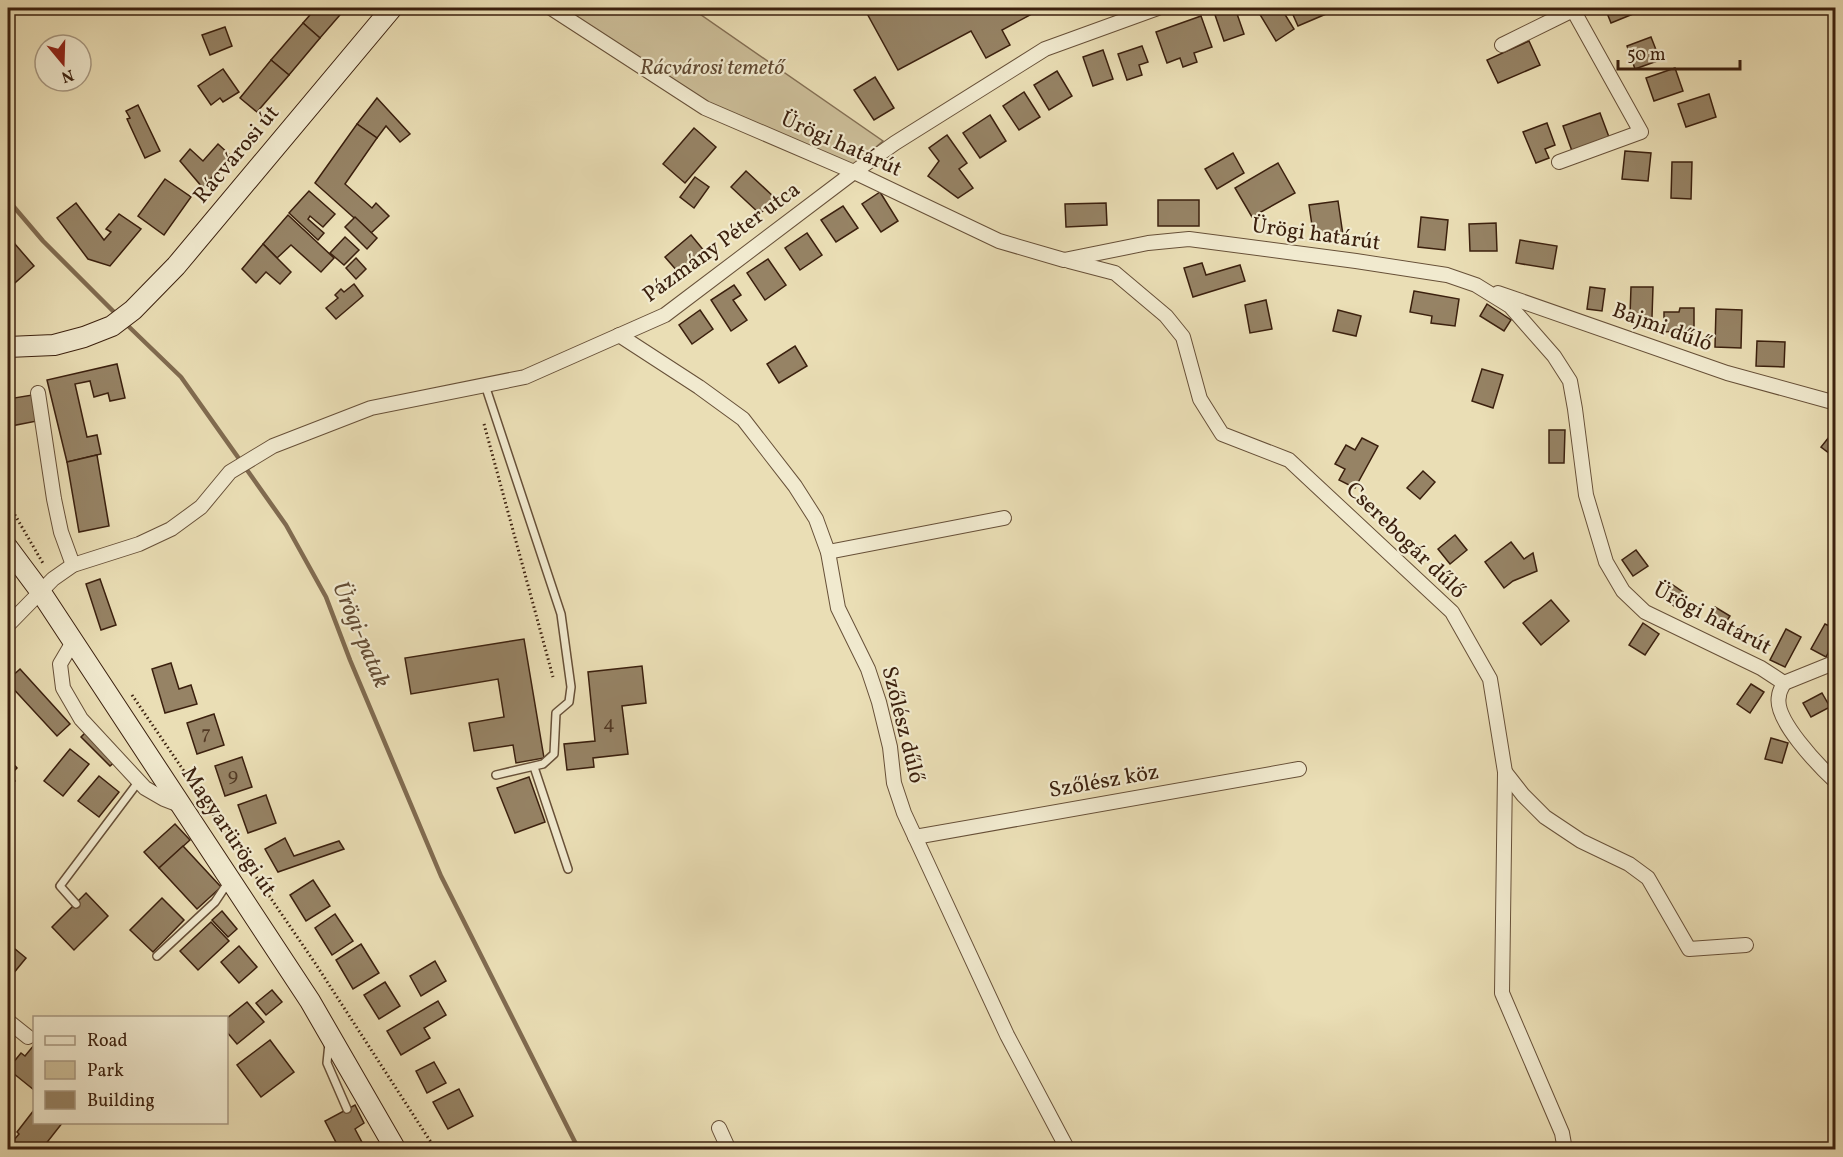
<svg xmlns="http://www.w3.org/2000/svg" width="1843" height="1157" font-family="Vollkorn,serif">
<style>
.green{fill:#ccbe99;stroke:#846f54;stroke-width:1.5}
.lines{fill:none;stroke-linecap:round;stroke-linejoin:round}
.stream{stroke:#806b50;stroke-width:4.5}
.building{fill:#968365;stroke:#3b200e;stroke-width:1.5}
.lane-casing{stroke:#675038;stroke-width:10}
.street-casing{stroke:#675038;stroke-width:16}
.secondary-casing{stroke:#3b200e;stroke-width:22}
.path{stroke:#3b200e;stroke-width:3;stroke-dasharray:1.5 3;stroke-linecap:butt}
.lane{stroke:#f1eacf;stroke-width:7}
.street{stroke:#f1eacf;stroke-width:14}
.secondary{stroke:#f1eacf;stroke-width:20}
.labels{text-anchor:middle;dominant-baseline:central;stroke-width:4.5;stroke-linejoin:round;paint-order:stroke}
.number-label{font-size:20px;fill:#523924}
.park-label{font-size:22px;font-style:italic;fill:#5f4831;stroke:#f1eacf}
.street-label{font-size:22px;fill:#3b200e;stroke:#f1eacf}
.water-label{font-size:24px;font-style:italic;fill:#634c34;stroke:#f1eacf}
</style>
<rect width="100%" height="100%" fill="#eadeb5"/>
<filter id="stains"><feTurbulence type="fractalNoise" baseFrequency=".00333" numOctaves="4"/><feColorMatrix values="0 0 0 0 .2 0 0 0 0 .09 0 0 0 0 .02 0 0 0 .5 -.17"/></filter>
<radialGradient id="worn" r=".72"><stop offset=".6" stop-color="#630" stop-opacity="0"/><stop offset="1" stop-color="#630" stop-opacity=".3"/></radialGradient>
<path class="green" d="M563 8H691L883 141 849 170 705 108Z"/>
<g class="lines">
<g class="stream">
<path d="M8 200 43 241 118 316"/>
<path d="M124 322 181 377 286 525 326 597 350 660 441 876 579 1150"/>
</g>
</g>
<g class="building">
<path d="M316 8H346L320 38 303 23Z"/>
<path d="M864 8H930L933 13 944 8H1043L1002 30 1010 45 986 58 971 31 898 70Z"/>
<path d="M1228 8H1235L1244 34 1224 41 1214 12Z"/>
<path d="M1256 8H1281L1294 29 1276 41Z"/>
<path d="M1290 8H1323L1326 14 1298 26Z"/>
<path d="M1605 8H1631L1633 14 1611 23Z"/>
<path d="M1201 16 1212 47 1194 53 1197 62 1183 67 1180 58 1167 63 1156 32Z"/>
<path d="M303 23 320 38 289 75 271 60Z"/>
<path d="M225 27 232 46 210 55 202 35Z"/>
<path d="M1651 37 1660 60 1635 69 1627 46Z"/>
<path d="M1529 41 1540 65 1498 83 1487 60Z"/>
<path d="M1142 46 1148 62 1139 65 1142 75 1127 80 1118 54Z"/>
<path d="M1103 50 1113 79 1093 86 1083 57Z"/>
<path d="M271 60 289 75 257 112 240 98Z"/>
<path d="M1675 68 1683 91 1654 101 1646 78Z"/>
<path d="M223 69 239 92 223 102 220 98 211 105 198 86Z"/>
<path d="M1057 71 1072 96 1049 110 1034 85Z"/>
<path d="M875 77 894 108 874 120 854 90Z"/>
<path d="M1024 92 1040 117 1019 130 1003 106Z"/>
<path d="M1709 94 1716 117 1686 127 1678 104Z"/>
<path d="M377 98 410 134 400 142 386 126 377 138 357 124Z"/>
<path d="M138 105 160 151 145 158 127 119 130 118 126 111Z"/>
<path d="M1600 113 1609 137 1572 151 1563 126Z"/>
<path d="M990 115 1006 141 980 158 963 133Z"/>
<path d="M1547 123 1555 145 1545 149 1549 158 1536 163 1523 132Z"/>
<path d="M357 124 377 138 345 184 372 208 376 203 389 216 371 233 315 183Z"/>
<path d="M694 128 716 147 685 183 663 164Z"/>
<path d="M947 135 967 163 959 169 973 188 958 198 928 176 939 161 929 148Z"/>
<path d="M218 144 230 155 203 188 180 161 190 149 203 161Z"/>
<path d="M1625 151 1651 153 1648 181 1622 179Z"/>
<path d="M1233 153 1244 173 1217 189 1205 169Z"/>
<path d="M1672 162H1692L1691 199 1671 198Z"/>
<path d="M1278 163 1295 193 1252 217 1235 188Z"/>
<path d="M746 171 775 198 760 214 731 187Z"/>
<path d="M695 177 709 187 694 208 680 197Z"/>
<path d="M165 179 191 197 164 235 138 216Z"/>
<path d="M309 191 335 214 323 227 310 216 308 219 324 233 318 240 289 213Z"/>
<path d="M880 192 898 221 881 232 862 204Z"/>
<rect x="1158" y="200" width="41" height="26"/>
<path d="M1338 201 1343 235 1314 239 1309 205Z"/>
<path d="M76 203 104 240 111 232 106 229 119 214 141 229 110 266 88 259 57 218Z"/>
<path d="M1106 203 1107 225 1066 227 1065 204Z"/>
<path d="M843 206 858 228 836 242 821 220Z"/>
<path d="M288 215 334 258 321 272 291 245 277 258 263 244Z"/>
<path d="M355 217 377 238 367 249 345 227Z"/>
<path d="M1421 217 1448 220 1445 250 1418 247Z"/>
<path d="M1496 223 1497 251H1470L1469 224Z"/>
<path d="M807 233 822 255 800 270 785 248Z"/>
<path d="M691 235 710 258 695 270 689 263 678 272 665 257Z"/>
<path d="M8 236 34 266 8 289Z"/>
<path d="M345 237 359 250 344 265 330 253Z"/>
<path d="M1520 240 1557 246 1553 269 1516 263Z"/>
<path d="M263 244 291 272 280 284 266 272 256 283 242 269Z"/>
<path d="M356 258 366 269 356 279 346 268Z"/>
<path d="M768 259 786 285 765 300 747 273Z"/>
<path d="M1202 263 1206 275 1240 265 1245 281 1193 297 1184 268Z"/>
<path d="M354 284 363 296 336 319 326 308 338 298 335 295 341 289 344 292Z"/>
<path d="M734 285 741 295 733 300 747 320 731 331 711 300Z"/>
<path d="M1590 287 1605 289 1602 311 1587 309Z"/>
<path d="M1631 287H1653L1652 317 1630 316Z"/>
<path d="M1414 291 1459 299 1455 326 1431 323 1432 316 1410 312Z"/>
<path d="M1266 300 1272 329 1250 333 1245 305Z"/>
<path d="M1487 304 1511 320 1504 331 1480 316Z"/>
<path d="M1680 308H1694V335H1677L1676 331 1664 332V312H1679Z"/>
<path d="M1716 309 1742 310 1741 348 1715 347Z"/>
<path d="M700 310 713 329 692 344 679 325Z"/>
<path d="M1338 310 1361 316 1356 336 1333 331Z"/>
<path d="M1757 341 1785 342 1784 367 1756 366Z"/>
<path d="M795 346 807 366 779 383 767 364Z"/>
<path d="M117 364 125 398 110 401 108 393 94 397 90 381 75 384 87 437 97 435 101 454 67 462 47 380Z"/>
<path d="M1482 369 1503 375 1493 408 1472 401Z"/>
<path d="M32 395 37 421 11 426 8 399Z"/>
<path d="M1549 430H1565L1564 463H1549Z"/>
<path d="M1833 432 1836 434V454L1834 457 1821 447Z"/>
<path d="M1362 438 1378 446 1355 488 1339 480 1345 469 1335 464 1346 445 1355 450Z"/>
<path d="M97 455 109 526 79 532 67 462Z"/>
<path d="M1423 471 1435 482 1420 499 1407 488Z"/>
<path d="M1455 535 1467 550 1450 564 1438 549Z"/>
<path d="M1511 542 1524 559 1533 553 1537 571 1513 581 1504 588 1485 562Z"/>
<path d="M1636 550 1648 566 1633 576 1622 560Z"/>
<path d="M100 579 116 625 101 630 86 584Z"/>
<path d="M1673 585 1683 592 1674 606 1664 599Z"/>
<path d="M1551 600 1569 621 1541 645 1523 623Z"/>
<path d="M1715 607 1730 616 1721 630 1706 621Z"/>
<path d="M1643 623 1659 634 1645 655 1629 645Z"/>
<path d="M1825 624 1836 629V638L1826 657 1811 649Z"/>
<path d="M1786 629 1801 637 1785 667 1770 660Z"/>
<path d="M524 639 544 758 516 763 513 745 474 751 469 723 504 717 498 679 411 694 405 658Z"/>
<path d="M171 663 179 689 191 685 197 704 165 713 152 669Z"/>
<path d="M642 666 646 703 622 706 628 754 593 758 594 767 567 770 564 744 595 741 588 672Z"/>
<path d="M20 669 70 724 57 736 8 683V680Z"/>
<path d="M1751 684 1764 692 1750 713 1737 704Z"/>
<path d="M1822 693 1830 707 1811 717 1803 703Z"/>
<path d="M214 714 224 745 197 754 187 723Z"/>
<path d="M87 731 116 761 110 766 81 737Z"/>
<path d="M1771 738 1788 743 1782 763 1765 759Z"/>
<path d="M70 749 89 764 63 796 44 781Z"/>
<path d="M242 757 252 787 225 796 215 766Z"/>
<path d="M8 758 17 768 10 775 15 781 8 788Z"/>
<path d="M99 776 119 792 99 817 78 801Z"/>
<path d="M529 777 545 822 515 833 497 788Z"/>
<path d="M266 795 276 823 248 833 238 805Z"/>
<path d="M175 824 190 840 159 868 144 852Z"/>
<path d="M285 838 294 856 339 841 344 849 278 872 265 849Z"/>
<path d="M183 846 221 887 197 909 159 868Z"/>
<path d="M313 880 330 906 306 921 290 895Z"/>
<path d="M86 893 108 916 74 950 52 927Z"/>
<path d="M162 898 184 920 153 952 130 930Z"/>
<path d="M222 911 237 929 228 937 212 920Z"/>
<path d="M335 914 353 941 332 955 315 928Z"/>
<path d="M211 922 229 941 198 970 180 951Z"/>
<path d="M9 944 26 958 8 980V946Z"/>
<path d="M361 944 379 973 353 989 336 960Z"/>
<path d="M239 946 257 967 239 983 221 962Z"/>
<path d="M435 961 446 981 421 996 410 976Z"/>
<path d="M385 982 400 1006 379 1019 364 995Z"/>
<path d="M272 990 282 1002 266 1015 256 1003Z"/>
<path d="M438 1001 446 1015 424 1028 430 1038 401 1055 387 1031Z"/>
<path d="M247 1002 264 1022 237 1044 226 1031V1019Z"/>
<path d="M270 1040 294 1072 261 1097 237 1065Z"/>
<path d="M34 1045V1090L8 1069 21 1053 25 1056Z"/>
<path d="M434 1062 446 1083 427 1093 416 1071Z"/>
<path d="M459 1089 473 1116 448 1129 433 1102Z"/>
<path d="M355 1105 364 1123 355 1129 365 1148 361 1150H340L325 1121Z"/>
<path d="M34 1110V1122H63L41 1150H12L17 1144 13 1141 19 1134 17 1132Z"/>
</g>
<g class="lines">
<g class="lane-casing">
<g id="lane">
<path d="M485 385 561 614 571 687 569 702 556 713 554 754 543 764 496 775"/>
<path d="M534 767 568 869"/>
<path d="M76 904 60 886 139 781"/>
<path d="M157 956 215 902 227 884 226 880"/>
<path d="M329 1043 327 1063 347 1109"/>
</g>
</g>
<g class="street-casing">
<g id="street">
<path d="M551 8 705 108 854 172 999 241 1064 260 1148 243 1189 239 1356 261 1447 275 1476 285 1510 306 1554 356 1570 381 1575 409 1586 495 1606 562 1623 591 1645 612 1761 668 1784 683C1782 687 1779 692 1779 696 1773 719 1819 766 1836 782"/>
<path d="M1502 45 1573 10"/>
<path d="M1559 162 1641 132 1572 8"/>
<path d="M1069 261 1115 273 1166 316 1183 337 1200 399 1222 434 1289 460 1452 612 1490 679 1505 772 1502 993 1562 1133 1565 1150"/>
<path d="M1498 293 1727 373 1836 403"/>
<path d="M619 335 699 387 743 419 795 486 816 519 828 552 838 608 868 669 879 702 890 747 894 783 904 813 1007 1035 1068 1150"/>
<path d="M38 393 54 499 61 532 73 565"/>
<path d="M828 552 1004 518"/>
<path d="M8 625 53 579 73 565 139 544 171 529 201 507 230 472 273 446 371 408 525 377 665 315 854 172 895 143 1045 49 1158 8"/>
<path d="M73 642 60 664 63 688 81 719 145 788 164 799 182 806"/>
<path d="M1784 683 1836 662"/>
<path d="M1505 772 1523 795 1545 817 1581 841 1629 864 1648 878 1689 949 1746 945"/>
<path d="M915 837 1299 769"/>
<path d="M8 1021 28 1037"/>
<path d="M719 1128 729 1150"/>
</g>
</g>
<g class="secondary-casing">
<g id="secondary">
<path d="M8 347 54 345 84 337 112 326 133 310 176 266 392 8"/>
<path d="M8 548 40 591 310 1001 396 1150"/>
</g>
</g>
<g class="path">
<path d="M484 424 553 677"/>
<path d="M8 503 44 565"/>
<path d="M132 695 315 963 436 1150"/>
</g>
<use href="#lane" class="lane"/>
<use href="#street" class="street"/>
<use href="#secondary" class="secondary"/>
</g>
<g class="labels">
<g class="number-label">
<text x="609" y="724">4</text>
<text x="206" y="734">7</text>
<text x="233" y="776">9</text>
</g>
<g class="park-label">
<text x="712" y="68">Rácvárosi temető</text>
</g>
<g class="street-label">
<text transform="translate(841 145) rotate(24)">Ürögi határút</text>
<text transform="translate(237 155) rotate(-50)">Rácvárosi út</text>
<text transform="translate(1316 235) rotate(8)">Ürögi határút</text>
<text transform="translate(722 243) rotate(-36)">Pázmány Péter utca</text>
<text transform="translate(1662 328) rotate(20)">Bajmi dűlő</text>
<text transform="translate(1405 541) rotate(44)">Cserebogár dűlő</text>
<text transform="translate(1712 619) rotate(28)">Ürögi határút</text>
<text transform="translate(902 725) rotate(76)">Szőlész dűlő</text>
<text transform="translate(1104 782) rotate(-10)">Szőlész köz</text>
<text transform="translate(228 832) rotate(56)">Magyarürögi út</text>
</g>
<g class="water-label">
<text transform="translate(360 635) rotate(67)">Ürögi-patak</text>
</g>
</g>
<rect width="1843" height="1157" fill="none" stroke="#eadeb5" stroke-width="30"/>
<rect x="9" y="9" width="1825" height="1139" fill="none" stroke="#3b200e" stroke-width="3"/>
<rect x="15" y="15" width="1813" height="1127" fill="none" stroke="#3b200e" stroke-width="1.5"/>
<rect x="33" y="1016" width="195" height="108" fill="#f1eacf" stroke="#a89982" stroke-width="1.5"/>
<rect x="45" y="1036" width="30" height="9" fill="#f1eacf" stroke="#a89982" stroke-width="1.5"/>
<text x="87" y="1046" font-size="18" fill="#3b200e">Road</text>
<rect x="45" y="1061" width="30" height="18" fill="#ccbe99" stroke="#a89982" stroke-width="1.5"/>
<text x="87" y="1076" font-size="18" fill="#3b200e">Park</text>
<rect x="45" y="1091" width="30" height="18" fill="#968365" stroke="#a89982" stroke-width="1.5"/>
<text x="87" y="1106" font-size="18" fill="#3b200e">Building</text>
<g transform="translate(63 63) rotate(161)"><circle r="28" fill="#f1eacf" stroke="#a89982" stroke-width="1.5"/>
<path d="M0-4.5L10 22L0 15L-10 22Z" fill="#8f2418"/>
<text y="-9" font-size="16" font-weight="bold" text-anchor="middle" fill="#3b200e">N</text>
</g>
<path d="M1618 60v9h122v-9" fill="none" stroke="#3b200e" stroke-width="3"/>
<text x="1627" y="60" font-size="18" fill="#3b200e" stroke="#f1eacf" stroke-width="4.5" paint-order="stroke">50 m</text>
<rect width="100%" height="100%" filter="url(#stains)"/>
<rect width="100%" height="100%" fill="url(#worn)"/>
</svg>
